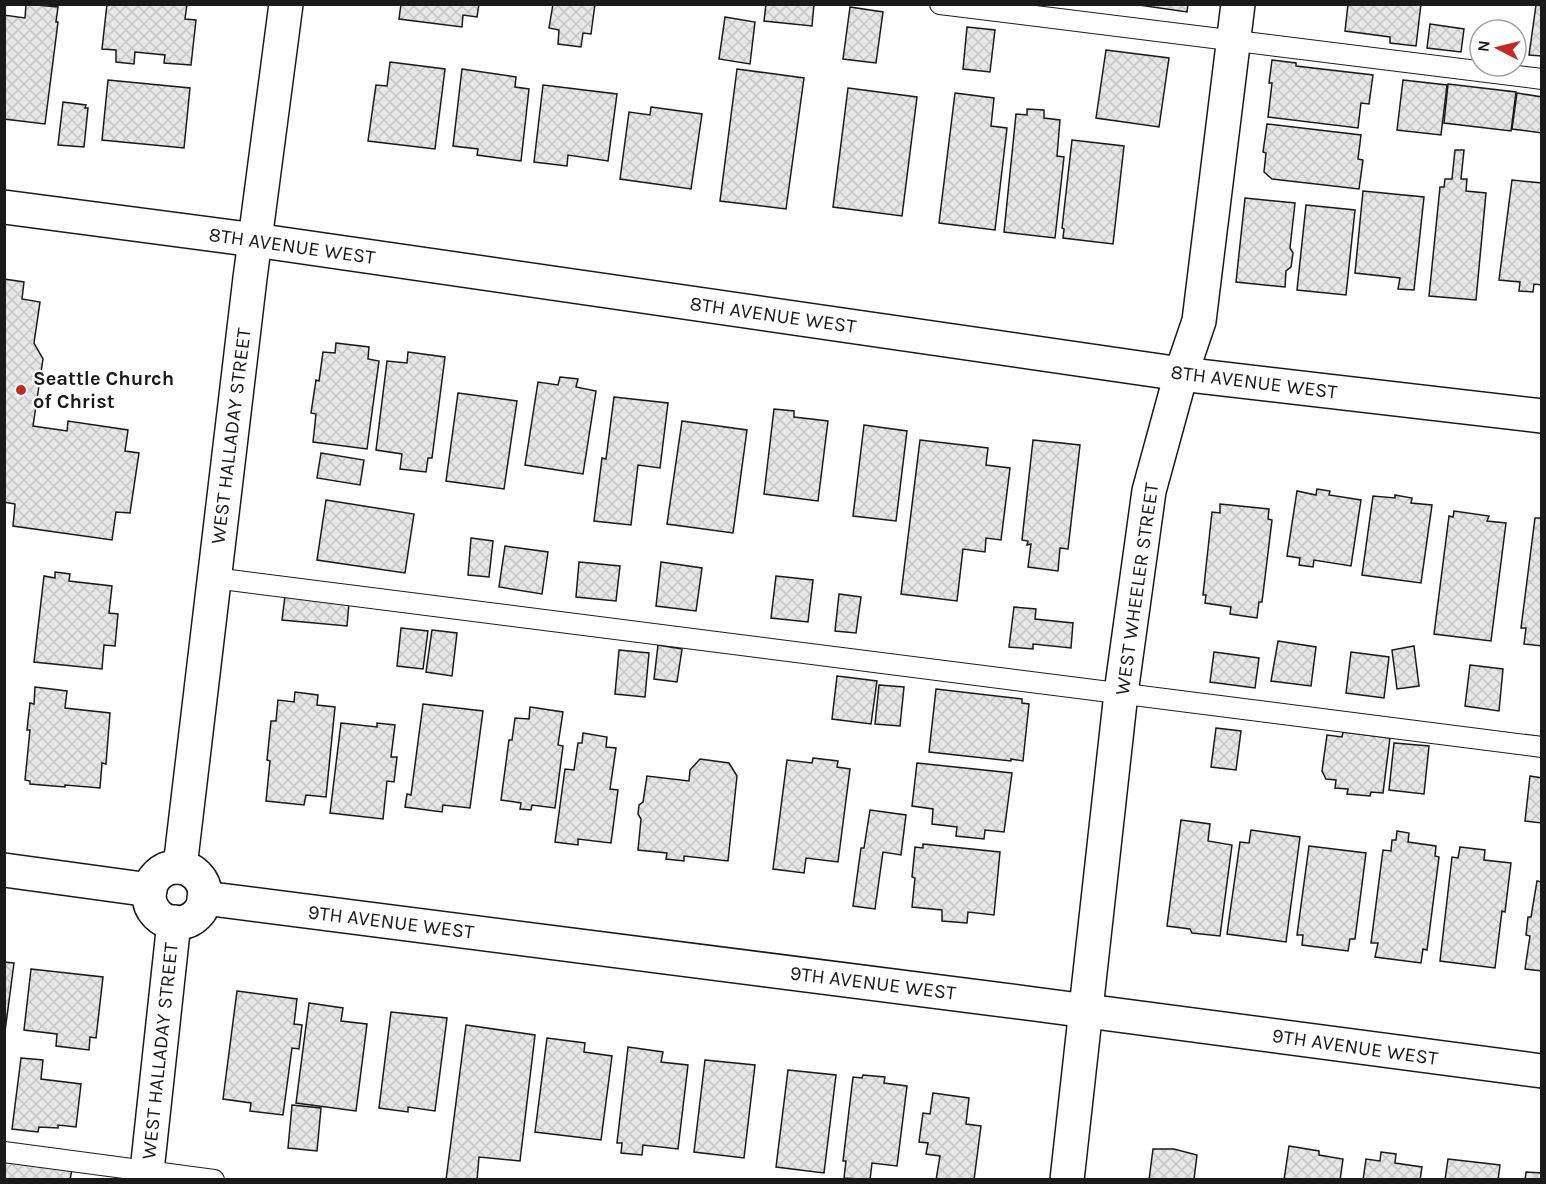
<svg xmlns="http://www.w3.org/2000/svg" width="1546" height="1184" font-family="Karla,sans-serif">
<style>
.building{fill:url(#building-cross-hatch);stroke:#1a1a1a;stroke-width:1.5}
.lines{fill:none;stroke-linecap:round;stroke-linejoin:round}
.service-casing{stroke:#1a1a1a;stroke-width:22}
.minor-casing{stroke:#1a1a1a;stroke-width:36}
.service{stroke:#fff;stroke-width:20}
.minor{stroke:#fff;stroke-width:33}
.poi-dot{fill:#c62828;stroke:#fff;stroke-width:2}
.labels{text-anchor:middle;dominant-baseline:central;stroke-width:4.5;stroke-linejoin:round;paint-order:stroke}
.street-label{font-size:20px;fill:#1a1a1a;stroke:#fff}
.poi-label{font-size:20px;font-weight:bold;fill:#1a1a1a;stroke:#fff;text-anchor:start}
</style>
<defs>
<pattern id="building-cross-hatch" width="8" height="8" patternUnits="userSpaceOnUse" patternTransform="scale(1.5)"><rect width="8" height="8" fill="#e6e6e6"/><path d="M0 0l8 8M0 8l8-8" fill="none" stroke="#c5c5c5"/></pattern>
</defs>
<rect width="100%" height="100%" fill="#fff"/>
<g class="building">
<path d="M26 4 58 7 56 22H58L45 124 4 119V15L25 18Z"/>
<path d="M107 4H187L185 19 196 20 191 65 164 63 165 55 135 52 134 64 116 62V50L102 49Z"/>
<path d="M401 4H479L477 17 463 15 462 27 399 19Z"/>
<path d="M553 4H595L591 34 583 33 581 47 558 44 559 30 549 28Z"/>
<path d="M766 4H814L812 26 764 21Z"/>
<path d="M1132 4H1188L1187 12Z"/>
<path d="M1348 4H1421L1416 46 1390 43V37L1345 31Z"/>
<path d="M1536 5 1542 6V56L1529 55Z"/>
<path d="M850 7 883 12 876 63 843 59Z"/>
<path d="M725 17 755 22 750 64 719 59Z"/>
<path d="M1430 24 1464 29 1461 52 1427 48Z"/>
<path d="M967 27 995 30 990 72 963 69Z"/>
<path d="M1106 50 1169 58 1159 127 1096 118Z"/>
<path d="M1272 60 1296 63V66L1373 75 1369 104 1361 103 1358 128 1268 117 1272 83H1269Z"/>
<path d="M390 62 445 69 435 149 368 141 376 85 387 86Z"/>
<path d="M462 69 516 77 515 87 529 89 521 161 477 155 478 149 453 146Z"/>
<path d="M737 69 804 78 786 209 720 201Z"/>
<path d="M108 80 190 88 184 148 102 140Z"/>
<path d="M1403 80 1447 85 1441 135 1397 130Z"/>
<path d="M1448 84 1516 92 1511 131 1444 123Z"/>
<path d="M543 85 617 94 608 161 568 155 567 166 534 162Z"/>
<path d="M848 88 917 97 902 216 833 207Z"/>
<path d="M955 93 994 98 991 126 1007 128 995 230 939 223Z"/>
<path d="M1517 93 1542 97V133L1512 129Z"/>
<path d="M63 102 86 105 85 108H88L84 147 58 145Z"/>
<path d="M651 107 702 114 691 189 620 179 629 112 650 115Z"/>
<path d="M1027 109 1044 110V118L1060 120 1057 156 1064 157 1055 238 1004 232 1016 114 1027 115Z"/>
<path d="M1267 124 1361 135 1358 159 1363 160 1359 189 1272 179 1264 172 1266 153 1263 152Z"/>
<path d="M1072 140 1124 146 1113 244 1063 238 1064 229 1062 228Z"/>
<path d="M1455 150H1464L1461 179H1467L1466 191 1486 193 1476 300 1429 296 1440 187H1444L1445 179H1452Z"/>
<path d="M1512 180 1542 183V285L1534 284 1533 292 1519 291 1520 282 1499 280Z"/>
<path d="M1363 191 1424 197 1414 290 1398 289 1400 278 1355 273Z"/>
<path d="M1245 198 1295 203 1290 248 1293 253 1291 267 1286 271 1285 287 1236 282Z"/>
<path d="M1306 205 1355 210 1346 295 1297 290Z"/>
<path d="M4 279 24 282 22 299 40 302 34 343 43 359 33 426 67 431 68 421 128 430 125 451 139 453 130 513 116 512 112 540 13 526 15 504 4 502Z"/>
<path d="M336 343 369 347 368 359 379 361 367 449 313 442 316 414 311 413 316 380 319 381 323 352 335 353Z"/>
<path d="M408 352 445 357 432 458H428L426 472 400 469 402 454 376 450 387 361 407 363Z"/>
<path d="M560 377 578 379 576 387 596 391 583 474 525 465 538 382 558 385Z"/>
<path d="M458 393 517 401 504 489 446 481Z"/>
<path d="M614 397 668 403 660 468 638 465 631 525 594 521 602 458 606 459Z"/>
<path d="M774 409 794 411V417L828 421 818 501 764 494Z"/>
<path d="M682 421 747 430 733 533 667 524Z"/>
<path d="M864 425 907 431 896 521 853 516Z"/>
<path d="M920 440 988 448 986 465 1010 468 1001 540 986 538 985 552 963 549 957 601 901 594Z"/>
<path d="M1033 440 1080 445 1068 549 1060 548 1058 571 1028 567 1031 544 1027 545 1028 541 1022 540Z"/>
<path d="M321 453 364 460 360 485 317 478Z"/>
<path d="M1317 489 1330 491 1329 495 1361 500 1351 566 1314 560 1313 567 1299 565 1300 558 1287 556 1297 491 1316 495Z"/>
<path d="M1395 495 1412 498 1411 503 1432 505 1421 583 1362 575 1373 496 1395 498Z"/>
<path d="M326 500 414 514 405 573 317 560Z"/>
<path d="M1220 504 1269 509 1268 519 1272 520 1262 602H1259L1257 618 1230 614 1231 607 1205 603 1206 595H1203L1212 512 1220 513Z"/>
<path d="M1454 511 1489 516 1487 521 1506 523 1491 641 1434 634 1449 516 1453 517Z"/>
<path d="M1535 518H1542V646L1524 644 1526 628H1521Z"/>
<path d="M471 538 493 541 489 577 468 575Z"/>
<path d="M505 546 548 552 542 594 499 587Z"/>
<path d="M579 562 620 566 616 601 576 597Z"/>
<path d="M661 562 702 568 696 611 656 606Z"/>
<path d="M55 572 70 574 69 581 112 586 109 613 118 614 115 646 104 645 102 669 34 662 44 576 55 578Z"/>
<path d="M776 576 813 580 808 622 771 618Z"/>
<path d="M839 594 861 597 856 633 835 631Z"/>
<path d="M285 596 349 603 347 626 282 620Z"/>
<path d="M1014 607 1036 609 1035 619 1073 623 1071 648 1033 644V649L1009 647Z"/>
<path d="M401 628 428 631 423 669 397 666Z"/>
<path d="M432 630 457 633 452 676 426 672Z"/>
<path d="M1278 641 1316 647 1311 686 1271 681Z"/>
<path d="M658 645 682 649 677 682 654 679Z"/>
<path d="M1414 646 1419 686 1397 689 1392 650Z"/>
<path d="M619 650 649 653 645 697 615 694Z"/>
<path d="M1214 652 1259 658 1255 688 1210 682Z"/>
<path d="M1351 652 1389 657 1384 698 1346 693Z"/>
<path d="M1470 665 1503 669 1499 711 1465 706Z"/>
<path d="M837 676 877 681 871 724 832 719Z"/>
<path d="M879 685 904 687 900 726 875 724Z"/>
<path d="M35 687 67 691 65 708 110 713 106 764 102 763 100 788 65 785V787L30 784V781L25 780 30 730H27L30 703 34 704Z"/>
<path d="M936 689 1022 699V703L1029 704 1023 761 1011 759V761L929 752Z"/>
<path d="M295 692 318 695 317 705 335 707 326 797 306 795 304 805 266 801 270 761 267 760 271 721H276L278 700 294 702Z"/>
<path d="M423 704 483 711 470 808 443 805 442 812 405 807 407 794 411 795Z"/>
<path d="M530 707 563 712 558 745 563 746 555 808 532 805 531 810 520 809 521 803 501 800 509 740H512L515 718 529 719Z"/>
<path d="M341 723 377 727V723L395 725 391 757H397L394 782 387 781 383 819 330 813Z"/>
<path d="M1216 728 1241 731 1236 770 1211 767Z"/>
<path d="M1343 732 1390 738 1383 793 1371 792 1370 796 1347 794 1348 789 1335 788 1336 780 1326 779 1322 771 1327 735 1342 737Z"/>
<path d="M583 733 607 737 606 747 616 748 610 789 618 790 611 843 578 839V845L555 842 565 769 574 770 578 743H582Z"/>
<path d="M1394 743 1429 746 1424 794 1389 790Z"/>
<path d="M813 758 838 761 837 767 850 769 838 862 806 858 804 873 773 869 787 760 812 763Z"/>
<path d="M700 759 729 763 737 776 728 861 684 856V861L666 859 667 853 638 850 641 819 638 814 639 805 643 802 647 776 689 781 690 770Z"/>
<path d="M917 763 1012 773 1004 832 985 830 984 839 956 836 957 827 932 824 933 809 912 806Z"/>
<path d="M1530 776 1542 778V823L1525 821Z"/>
<path d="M870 810 906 815 901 855 883 852 875 909 853 906 861 848H864Z"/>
<path d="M1181 820 1210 824 1208 841 1232 845 1220 936 1192 933 1190 929 1167 926Z"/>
<path d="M1251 830 1300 837 1286 942 1227 934 1240 842 1249 843Z"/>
<path d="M1397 831 1409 833 1408 842 1436 846 1435 856 1439 857 1427 950 1423 949 1421 963 1375 957 1378 943H1371L1383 850 1391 851 1392 840H1396Z"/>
<path d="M923 844 1000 852 994 915 968 912 967 923 942 921V910L912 907 915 878 912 877 915 847 923 848Z"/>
<path d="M1309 846 1366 853 1355 939H1350L1348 951 1302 945 1303 935H1297Z"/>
<path d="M1460 847 1485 850 1484 860 1511 863 1505 912 1502 911 1495 968 1440 961 1452 857 1458 858Z"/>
<path d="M1537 881 1542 882V971L1525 969 1530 936 1526 935 1528 917H1531Z"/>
<path d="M4 962 14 963 4 1039Z"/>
<path d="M31 969 103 977 96 1038 90 1037 89 1050 56 1046 57 1034 24 1030Z"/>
<path d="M237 991 297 999 294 1024 302 1025 299 1049 292 1048 283 1115 250 1111 251 1103 223 1099Z"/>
<path d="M309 1003 343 1008 341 1021 367 1024 356 1111 296 1103Z"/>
<path d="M391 1012 447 1018 435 1111 408 1107V1112L379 1108Z"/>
<path d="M466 1025 535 1035 520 1161 479 1157 477 1180H446Z"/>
<path d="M547 1038 585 1043 584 1052 612 1056 601 1140 535 1132Z"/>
<path d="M628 1047 663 1052 661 1062 688 1065 678 1149 643 1145 642 1155 621 1153 622 1143H617Z"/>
<path d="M21 1058 43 1060 41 1079 81 1084 76 1127 58 1125V1128L39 1127 38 1132 12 1129Z"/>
<path d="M705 1060 755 1065 744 1158 694 1152Z"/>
<path d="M788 1070 836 1075 824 1173 776 1167Z"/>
<path d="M863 1075 885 1077 884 1083 907 1086 897 1166 872 1163 870 1180 844 1178 846 1161H843L853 1077 862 1078Z"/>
<path d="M933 1093 969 1098 966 1124 981 1126 974 1180H936L940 1156 926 1154 928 1143 919 1142 923 1113 930 1114Z"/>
<path d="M292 1105 321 1108 317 1151 288 1148Z"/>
<path d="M1289 1146 1319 1151V1155L1343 1159 1340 1180H1284Z"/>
<path d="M1153 1149H1174L1197 1155 1194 1179 1196 1180H1149Z"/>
<path d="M1381 1152 1396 1154 1395 1163 1422 1167 1420 1180H1363L1366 1159 1380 1161Z"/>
<path d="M4 1159 72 1169 70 1180H4Z"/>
<path d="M1448 1159 1500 1165 1498 1180H1445Z"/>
<path d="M1526 1172 1542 1173V1180H1525Z"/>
</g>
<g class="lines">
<g class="service-casing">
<g id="service">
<path d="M940 4 1542 79"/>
<path d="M214 578 1542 747"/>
<path d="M4 1152 214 1180"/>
</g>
</g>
<g class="minor-casing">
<g id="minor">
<path d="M4 207 255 240 1181 374 1542 416"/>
<path d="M180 867 250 278 286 4"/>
<circle cx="177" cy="895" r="28"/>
<path d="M4 870 150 890"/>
<path d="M204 898 1034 1004 1542 1071"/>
<path d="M146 1180 174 922"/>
<path d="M1067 1180 1121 693 1149 491 1181 374 1199 321 1238 4"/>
</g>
</g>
<use href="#service" class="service"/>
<use href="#minor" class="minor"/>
</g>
<circle class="poi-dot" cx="21" cy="390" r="6"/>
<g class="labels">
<g class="street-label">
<text transform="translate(292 246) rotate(8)">8TH AVENUE WEST</text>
<text transform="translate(773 315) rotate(8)">8TH AVENUE WEST</text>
<text transform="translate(1254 382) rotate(7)">8TH AVENUE WEST</text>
<text transform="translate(231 436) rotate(-83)">WEST HALLADAY STREET</text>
<text transform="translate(1137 589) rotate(-82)">WEST WHEELER STREET</text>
<text transform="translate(391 922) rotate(7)">9TH AVENUE WEST</text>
<text transform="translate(873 983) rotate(7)">9TH AVENUE WEST</text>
<text transform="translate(1355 1047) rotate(8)">9TH AVENUE WEST</text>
<text transform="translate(160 1051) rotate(-84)">WEST HALLADAY STREET</text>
</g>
<g class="poi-label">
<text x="33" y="378">Seattle Church<tspan x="33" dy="23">of Christ</tspan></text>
</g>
</g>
<rect width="1546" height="1184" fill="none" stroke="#1a1a1a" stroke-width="12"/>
<g transform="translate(1498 48) rotate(277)"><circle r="28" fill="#ffffff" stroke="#a3a3a3" stroke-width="1.5"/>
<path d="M0-4.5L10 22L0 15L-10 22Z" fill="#c62828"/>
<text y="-9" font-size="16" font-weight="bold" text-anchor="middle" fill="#1a1a1a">N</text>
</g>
</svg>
